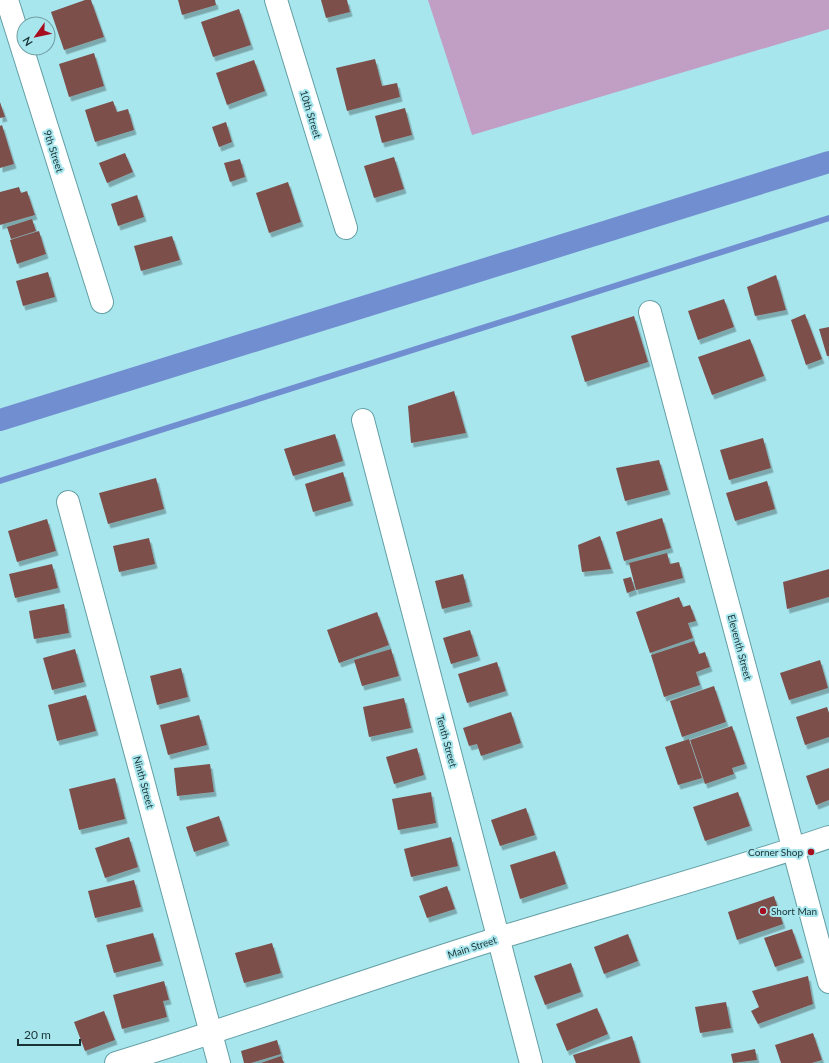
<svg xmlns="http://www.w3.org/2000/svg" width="829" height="1063" font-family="Lato,sans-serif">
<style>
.green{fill:#c19ec4}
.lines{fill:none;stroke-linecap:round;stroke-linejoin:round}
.stream{stroke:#718fd0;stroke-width:6}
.canal{stroke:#718fd0;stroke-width:22}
.building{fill:#7d4f4b;filter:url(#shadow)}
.minor-casing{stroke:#629fa5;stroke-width:24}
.minor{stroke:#fff;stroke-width:22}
.poi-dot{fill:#a60e1f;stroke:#a8e6ed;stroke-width:1.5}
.labels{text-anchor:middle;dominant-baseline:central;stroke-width:4;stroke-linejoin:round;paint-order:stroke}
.street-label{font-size:10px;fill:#193335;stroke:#a8e6ed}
.poi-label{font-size:10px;fill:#193335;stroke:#a8e6ed;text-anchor:end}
</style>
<defs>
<filter id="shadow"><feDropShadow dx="2.5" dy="4.5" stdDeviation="0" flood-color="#0004"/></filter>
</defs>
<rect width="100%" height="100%" fill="#a8e6ed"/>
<path class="green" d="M428 0H829V29L472 135Z"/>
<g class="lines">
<path class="stream" d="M0 481 829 218"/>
<path class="canal" d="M0 420 829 162"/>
</g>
<g class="building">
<path d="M85 0H91L104 37 64 50 51 12Z"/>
<path d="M178 0H215L216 5 182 15Z"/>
<path d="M321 0H347L350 12 326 18Z"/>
<path d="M239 9 251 45 213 57 201 22Z"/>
<path d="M94 53 104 86 69 97 59 64Z"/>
<path d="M375 59 382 86 397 83 400 97 347 111 336 68Z"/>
<path d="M254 60 265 91 227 105 216 73Z"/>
<path d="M113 101 117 112 128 109 134 130 95 142 85 110Z"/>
<path d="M0 102 5 117 0 118Z"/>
<path d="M405 108 412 135 382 143 375 116Z"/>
<path d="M226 122 232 142 219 147 212 127Z"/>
<path d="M2 125 14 164 0 168V126Z"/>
<path d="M125 153 133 172 107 183 99 163Z"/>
<path d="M394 157 404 189 374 198 364 166Z"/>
<path d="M240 159 245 177 230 182 224 163Z"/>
<path d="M288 182 301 222 269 233 256 193Z"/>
<path d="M19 187 21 193 27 191 35 215 0 225V192Z"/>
<path d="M137 195 144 217 118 226 111 204Z"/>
<path d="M32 219 36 231 11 239 7 227Z"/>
<path d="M39 231 46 254 17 264 10 240Z"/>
<path d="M172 236 180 260 141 271 134 246Z"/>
<path d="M48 272 55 297 23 306 16 281Z"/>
<path d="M776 275 786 310 755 316 747 287Z"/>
<path d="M724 299 734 327 698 340 688 311Z"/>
<path d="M805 314 822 359 806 365 791 320Z"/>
<path d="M634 316 648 362 585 382 571 336Z"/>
<path d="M829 327V356H827L819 329Z"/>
<path d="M750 339 764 376 712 395 698 357Z"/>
<path d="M454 391 466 433 411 443 408 406Z"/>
<path d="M335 434 343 461 293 476 284 449Z"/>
<path d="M763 438 771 468 729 480 720 450Z"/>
<path d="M659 460 668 490 625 501 616 468Z"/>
<path d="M343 472 351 501 313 512 305 484Z"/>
<path d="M156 478 164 509 108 524 99 493Z"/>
<path d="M767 481 775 509 735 521 726 493Z"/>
<path d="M662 518 671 548 624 561 616 532Z"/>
<path d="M47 519 56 551 17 562 8 531Z"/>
<path d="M600 536 611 569 582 572 578 545Z"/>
<path d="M149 538 155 564 119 572 113 546Z"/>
<path d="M667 553 670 564 679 562 683 578 636 590 629 563Z"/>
<path d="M52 564 58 588 15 598 9 574Z"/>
<path d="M829 569V597L787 609 783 582Z"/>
<path d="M463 574 470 602 442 609 435 581Z"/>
<path d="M631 577 635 590 627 593 623 579Z"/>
<path d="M679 597 683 607 690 605 696 621 688 623 693 638 650 653 636 612Z"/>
<path d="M64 604 69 633 34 639 29 611Z"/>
<path d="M377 612 389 645 339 663 327 630Z"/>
<path d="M470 630 478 656 451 664 443 638Z"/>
<path d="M694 641 699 654 705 652 710 667 696 672 700 685 664 697 651 655Z"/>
<path d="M75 649 84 682 52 690 43 658Z"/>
<path d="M391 649 399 676 362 686 354 660Z"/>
<path d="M820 660 828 688 789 700 780 673Z"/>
<path d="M497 662 506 691 467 703 458 674Z"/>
<path d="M181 668 188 697 157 705 150 676Z"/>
<path d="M714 686 726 722 682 737 670 701Z"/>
<path d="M86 695 96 731 57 741 48 705Z"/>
<path d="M404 698 411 728 369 737 363 707Z"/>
<path d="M827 707 829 713V737L805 745 796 717Z"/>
<path d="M511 712 521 743 481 756 477 744 469 746 463 728Z"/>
<path d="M199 715 207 745 168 755 160 725Z"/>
<path d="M732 726 745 764 732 768 734 774 705 784 690 740Z"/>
<path d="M689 739 702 778 678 785 665 747Z"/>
<path d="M417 748 424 775 394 784 386 757Z"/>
<path d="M210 764 214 792 177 796 174 768Z"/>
<path d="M829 768V800L816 805 806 776Z"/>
<path d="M115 778 125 819 79 830 69 789Z"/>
<path d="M431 792 436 823 398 830 392 799Z"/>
<path d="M738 792 750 826 705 841 693 807Z"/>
<path d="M526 808 535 835 500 846 491 820Z"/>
<path d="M219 816 227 841 194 852 186 827Z"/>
<path d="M129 837 138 867 105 878 95 848Z"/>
<path d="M451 837 458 866 411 877 404 849Z"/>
<path d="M555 851 566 884 520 899 510 865Z"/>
<path d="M134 880 141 907 95 918 88 891Z"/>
<path d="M447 886 455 909 427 918 419 896Z"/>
<path d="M774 896 783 924 737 940 728 912Z"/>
<path d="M792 929 802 958 775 967 764 938Z"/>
<path d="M153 933 161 961 114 973 106 945Z"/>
<path d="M628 934 638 961 604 974 594 947Z"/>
<path d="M272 943 281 973 244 983 235 953Z"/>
<path d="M571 963 581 992 545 1005 534 976Z"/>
<path d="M808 976 813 1004 758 1024 751 1011 759 1007 752 991Z"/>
<path d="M164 981 169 1000 163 1001 167 1017 122 1029 113 995Z"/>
<path d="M726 1002 731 1028 700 1033 695 1007Z"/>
<path d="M597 1008 608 1034 567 1051 556 1024Z"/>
<path d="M104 1011 115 1040 85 1051 74 1022Z"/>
<path d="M813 1033 822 1060 812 1063H781L775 1045Z"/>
<path d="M632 1036 640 1063H576L573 1055Z"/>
<path d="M277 1040 281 1054 251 1063H244L241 1051Z"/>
<path d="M755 1049 757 1060 733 1063 731 1054Z"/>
<path d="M281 1056 284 1063H261Z"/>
</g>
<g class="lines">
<g class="minor-casing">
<g id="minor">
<path d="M7 0 102 302"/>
<path d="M276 0 346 228"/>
<path d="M650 312 829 982"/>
<path d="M363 420 531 1063"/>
<path d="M68 502 219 1063"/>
<path d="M116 1063C244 1024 370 978 499 938 609 904 720 874 829 837"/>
</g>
</g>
<use href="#minor" class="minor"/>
</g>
<g class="poi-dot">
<circle cx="811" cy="852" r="4"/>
<circle cx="763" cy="911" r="4"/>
</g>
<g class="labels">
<g class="street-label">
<text transform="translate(311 114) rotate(73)">10th Street</text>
<text transform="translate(54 151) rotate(72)">9th Street</text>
<text transform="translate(740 647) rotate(75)">Eleventh Street</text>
<text transform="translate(447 741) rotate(75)">Tenth Street</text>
<text transform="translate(144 782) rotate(75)">Ninth Street</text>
<text transform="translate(472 947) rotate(-18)">Main Street</text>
</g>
<g class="poi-label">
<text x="803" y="852">Corner Shop</text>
<text x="771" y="911" text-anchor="start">Short Man</text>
</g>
</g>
<g transform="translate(36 36) rotate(237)"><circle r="19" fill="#a8e6ed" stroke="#6f9ea3"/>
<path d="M0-3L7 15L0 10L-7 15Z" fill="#a60e1f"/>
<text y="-6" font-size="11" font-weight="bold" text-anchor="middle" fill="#193335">N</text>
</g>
<path d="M18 1039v6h62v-6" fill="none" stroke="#193335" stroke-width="2"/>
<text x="24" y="1039" font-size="12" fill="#193335" stroke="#a8e6ed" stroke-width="3" paint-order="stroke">20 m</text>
</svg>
